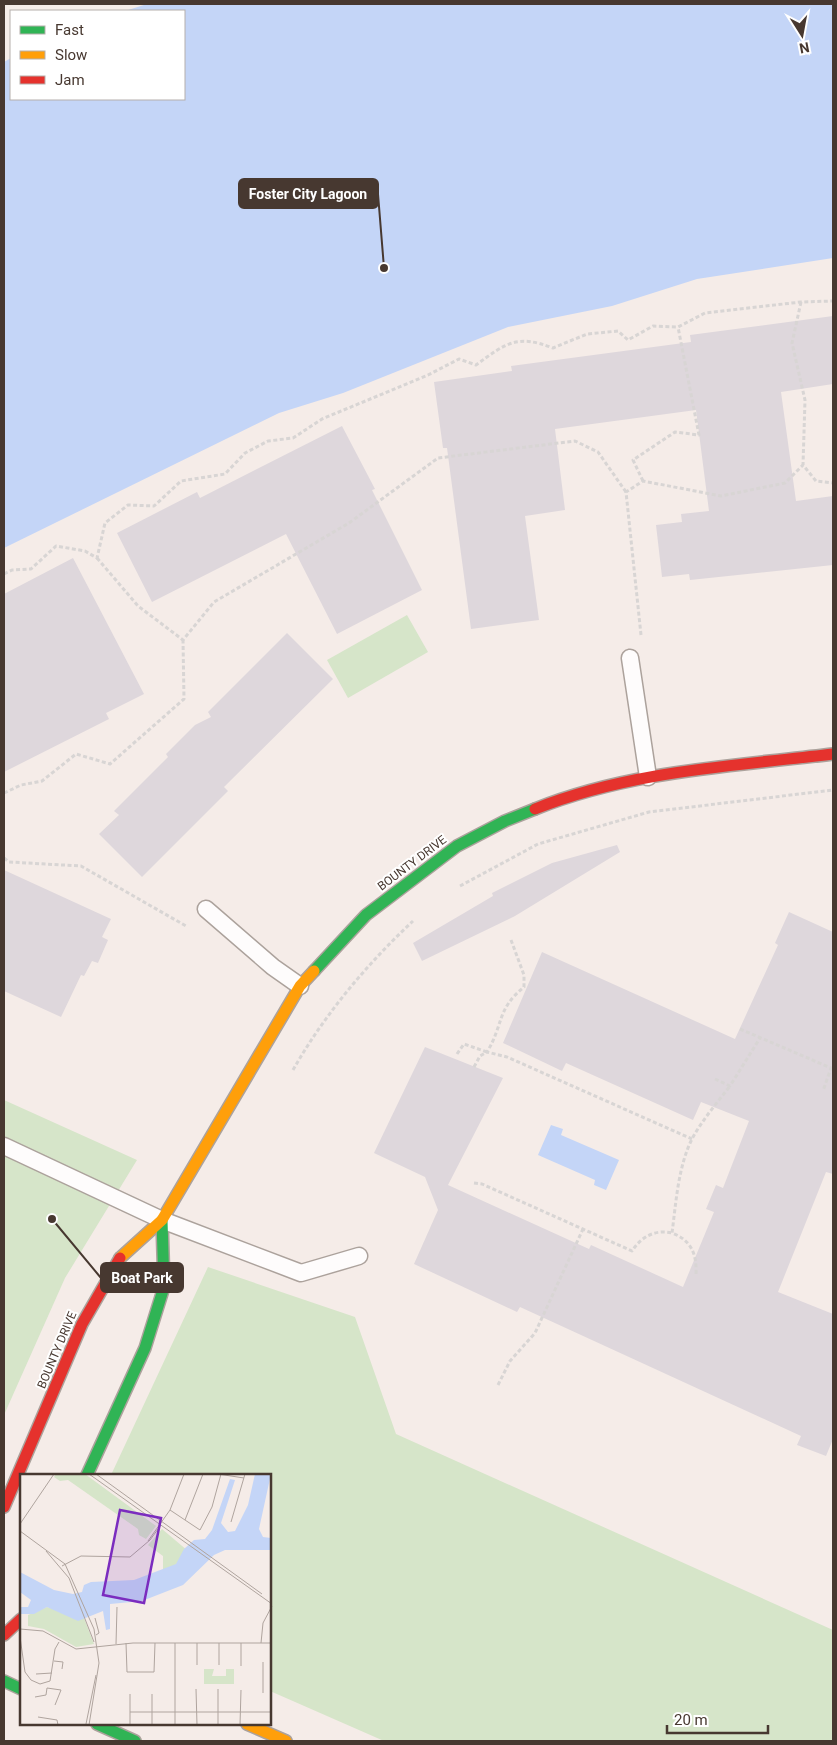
<svg xmlns="http://www.w3.org/2000/svg" width="837" height="1745" font-family="Roboto,sans-serif">
<style>
.green{fill:#d6e5c9}
.water{fill:#c4d5f7}
.building{fill:#ded7dc}
.lines{fill:none;stroke-linecap:round;stroke-linejoin:round}
.lane-casing{stroke:#aca29c;stroke-width:19}
.fast-casing{stroke:#aca29c;stroke-width:14}
.slow-casing{stroke:#aca29c;stroke-width:14}
.jam-casing{stroke:#aca29c;stroke-width:14}
.path{stroke:#d8d5d4;stroke-width:3;stroke-dasharray:4 2.5;stroke-linecap:butt}
.lane{stroke:#fefcfc;stroke-width:16}
.fast{stroke:#30b455;stroke-width:11}
.slow{stroke:#ff9f0a;stroke-width:11}
.jam{stroke:#e5322d;stroke-width:11}
.labels{text-anchor:middle;dominant-baseline:central;stroke-width:4;stroke-linejoin:round;paint-order:stroke}
.street-label{font-size:12px;fill:#473830;stroke:#fff}
.inset-road{fill:none;stroke:#afa49e;stroke-width:1}
.view{fill:#7b2cbf;fill-opacity:0.15;stroke:#7b2cbf;stroke-width:2.5}
.inset-edge{fill:none;stroke:#473830;stroke-width:2.5}
.leader{fill:none;stroke:#473830;stroke-width:2}
.callout-dot{fill:#473830;stroke:#fff;stroke-width:2}
.callout{fill:#473830;stroke:#473830;stroke-width:2}
.callout-label{font-size:14px;text-anchor:middle;font-weight:bold;fill:#fff}
</style>
<rect width="100%" height="100%" fill="#f5ece8"/>
<g class="green">
<path d="M407 615 428 652 348 698 327 660Z"/>
<path d="M4 1100 137 1160 65 1278 4 1415Z"/>
<path d="M208 1267 355 1317 396 1434 833 1630V1741H384L270 1691V1475H111Z"/>
</g>
<g class="water">
<path d="M147 4H833V258L697 279 612 306 508 327 343 393 279 413 4 548V62L11 58V99H184V11H125Z"/>
<path d="M551 1125 563 1129 561 1135 619 1160 606 1190 594 1185 595 1180 538 1155Z"/>
</g>
<g class="building">
<path d="M833 316V384L781 392 796 501 833 496V565L690 580 689 574 662 577 656 525 682 522 681 514 709 511 696 410 555 429 565 510 525 516 539 620 471 629 447 448H443L434 382 512 371 511 366 691 342 690 335Z"/>
<path d="M342 426 375 489 372 490 422 590 337 634 286 534 152 602 117 533 197 492 200 498Z"/>
<path d="M73 558 144 694 106 713 109 719 4 772V594Z"/>
<path d="M287 633 333 679 224 787 228 791 142 877 99 834 119 815 114 811 168 757 166 754 195 725 211 717 208 712Z"/>
<path d="M617 845 620 852 515 916 422 961 413 943 493 896 492 893 552 863Z"/>
<path d="M4 870 111 919 102 937 108 940 98 963 92 961 84 976 81 975 61 1017 4 991Z"/>
<path d="M789 912 833 932V1174L826 1172 778 1292 833 1314V1439L826 1456 797 1445 801 1436 520 1307 517 1312 414 1264 438 1210 425 1177 374 1153 425 1047 503 1078 448 1185 589 1249 591 1245 683 1287 714 1212 706 1209 716 1185 723 1188 749 1121 701 1102 693 1120 566 1063 562 1071 503 1043 542 952 735 1039 778 945 775 943Z"/>
</g>
<g class="lines">
<g class="lane-casing">
<g id="lane">
<path d="M630 658 648 777"/>
<path d="M206 909 273 967 300 986"/>
<path d="M4 1146 162 1220 301 1273 359 1256"/>
</g>
</g>
<g class="fast-casing">
<g id="fast">
<path d="M314 971 366 915 457 846 505 821 535 809"/>
<path d="M87 1475 145 1348 164 1287 162 1220"/>
<path d="M4 1681 21 1689"/>
<path d="M97 1724 135 1741"/>
</g>
</g>
<g class="slow-casing">
<g id="slow">
<path d="M120 1258 162 1220 300 986 314 971"/>
<path d="M247 1724 286 1741"/>
</g>
</g>
<g class="jam-casing">
<g id="jam">
<path d="M535 809C629 771 734 766 833 754"/>
<path d="M4 1507 82 1324 120 1258"/>
<path d="M4 1635 21 1619"/>
</g>
</g>
<g class="path">
<path d="M801 302 792 343 805 400 803 465 816 481 833 483"/>
<path d="M643 481 633 460 675 432 699 435 678 327"/>
<path d="M97 558 138 606 183 640 214 602 349 523 438 458 575 441 598 452 626 492"/>
<path d="M4 574 12 570 31 569 56 546 85 551 97 558 105 523 128 505 154 506 181 481 225 474 245 453 268 441 293 438 322 419 428 375 459 359 476 365C506 343 517 334 553 348L587 334 618 331 628 340 653 326 678 327 705 313 801 302 833 301"/>
<path d="M641 635 626 492 643 481 721 496 785 483 803 465"/>
<path d="M4 793 21 785 42 781 76 754 110 764 184 699 183 640"/>
<path d="M4 858 9 862 81 866 186 926"/>
<path d="M460 886 538 844 649 812 833 790"/>
<path d="M511 940 524 975V987C496 1010 504 1024 487 1052L507 1057 692 1139"/>
<path d="M740 1029 831 1068 823 1091"/>
<path d="M457 1054 464 1044 487 1052"/>
<path d="M474 1067 480 1056 487 1052"/>
<path d="M293 1070C324 1015 367 964 413 921"/>
<path d="M715 1079 730 1086 760 1038"/>
<path d="M474 1183 482 1184 632 1251C641 1237 655 1229 672 1233"/>
<path d="M696 1274C697 1254 691 1240 672 1233 676 1203 678 1167 692 1139 702 1120 717 1103 730 1086"/>
<path d="M498 1385 510 1361 535 1333 583 1229"/>
</g>
<use href="#lane" class="lane"/>
<use href="#fast" class="fast"/>
<use href="#slow" class="slow"/>
<use href="#jam" class="jam"/>
</g>
<g class="labels">
<g class="street-label">
<text transform="translate(412 863) rotate(-37)">BOUNTY DRIVE</text>
<text transform="translate(57 1350) rotate(-67)">BOUNTY DRIVE</text>
</g>
</g>
<g transform="translate(20 1474)">
<rect width="251" height="251" fill="#f5ece8"/>
<path d="M36 0H65L136 52 126 65 119 61 118 55 48 6 40 7 34 3ZM142 55 168 77 157 90 143 99V82L128 71ZM27 133 64 144 74 170 56 173 24 155 8 152V141ZM194 195 192 202H206V195H214V210H184V195Z" fill="#d6e5c9"/>
<path d="M235 0H251L239 55 243 63 251 64V76H205L194 81 163 111 122 127 90 130V155L86 156 83 137 58 147 27 133 14 140H0V133H8L11 126 0 118V98L34 116 53 120 62 118 64 111 71 108 114 106 156 90 164 75 174 66 185 65 192 56 210 5 215 6 201 49 208 58 215 57 228 31Z" fill="#c4d5f7"/>
<path class="inset-road" d="M69 0 252 130M76 0 242 120M198 0 224 4M150 36 180 56 192 33 201 0M165 46 183 0M211 48 225 0M0 50 34 0M0 57 45 90 74 155 79 189 69 251M128 67 150 36 164 0M26 77 49 104 74 168M42 92 61 82 110 83 130 66 141 51M75 144 79 159 76 161M0 155 23 157 56 175 113 169H252M0 163 5 198 11 206 20 210 30 207 35 175 39 168M106 169 107 198H134L135 169M155 169V251M177 169V191M199 169V191M241 169 243 149 252 132M96 170 97 133M34 187 43 188 42 195M221 192V169M16 200 32 199M27 214 41 216 35 231M176 215 177 251M198 215V251M243 219V188M110 220V251M15 223 26 221 27 214M110 238H252M18 243 37 246 38 251M66 250 76 201M132 251V220M220 251 221 216"/>
<path class="view" d="M100 36 141 44 124 129 83 121Z"/>
<rect width="251" height="251" class="inset-edge"/>
</g>
<path class="leader" d="M384 268L378 194M52 1219L101 1278"/>
<g class="callout-dot">
<circle cx="384" cy="268" r="5"/>
<circle cx="52" cy="1219" r="5"/>
</g>
<g class="callout">
<rect x="239" y="179" width="139" height="29" rx="5"/>
<rect x="101" y="1263" width="82" height="29" rx="5"/>
</g>
<g class="callout-label">
<text x="308" y="199">Foster City Lagoon</text>
<text x="142" y="1283">Boat Park</text>
</g>
<rect width="837" height="1745" fill="none" stroke="#473830" stroke-width="10"/>
<rect x="10" y="10" width="175" height="90" fill="#ffffff" stroke="#b5afac"/>
<rect x="20" y="26" width="25" height="8" fill="#30b455" stroke="#b5afac"/>
<text x="55" y="35" font-size="15" fill="#473830">Fast</text>
<rect x="20" y="51" width="25" height="8" fill="#ff9f0a" stroke="#b5afac"/>
<text x="55" y="60" font-size="15" fill="#473830">Slow</text>
<rect x="20" y="76" width="25" height="8" fill="#e5322d" stroke="#b5afac"/>
<text x="55" y="85" font-size="15" fill="#473830">Jam</text>
<g transform="translate(802 35) rotate(169)" stroke="#ffffff" stroke-width="4" paint-order="stroke">
<path d="M0-4L9 19L0 12L-9 19Z" fill="#473830"/>
<text y="-8" font-size="14" font-weight="bold" text-anchor="middle" fill="#473830">N</text>
</g>
<path d="M667 1725v8h101v-8" fill="none" stroke="#473830" stroke-width="2.5"/>
<text x="674" y="1725" font-size="15" fill="#473830" stroke="#ffffff" stroke-width="4" paint-order="stroke">20 m</text>
</svg>
